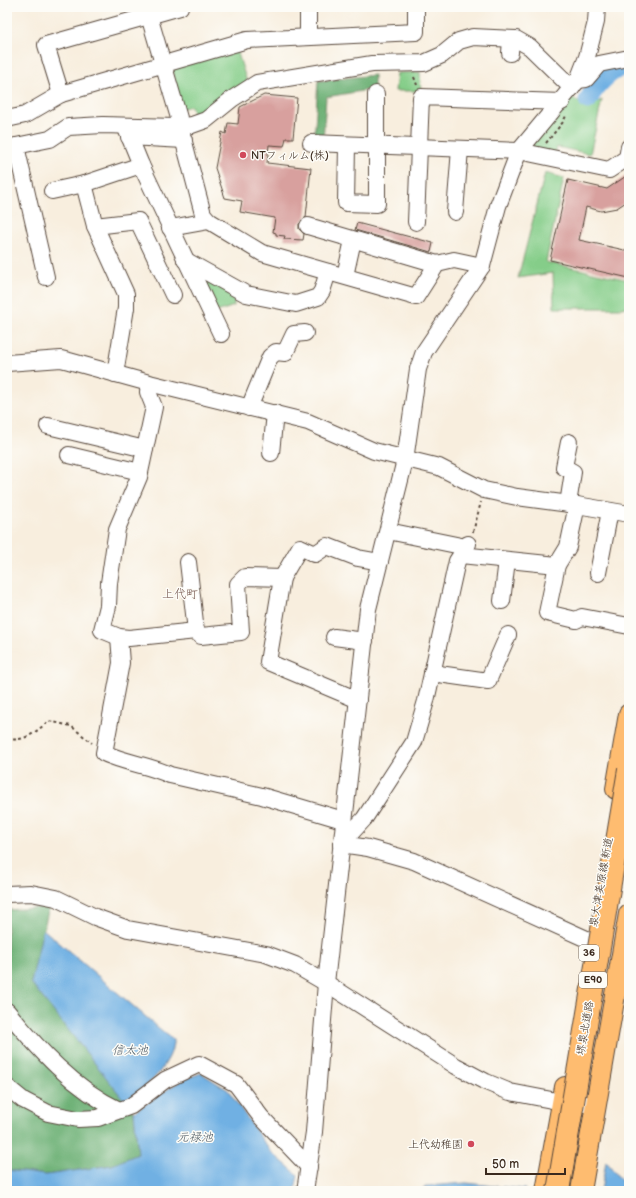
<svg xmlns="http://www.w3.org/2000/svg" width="636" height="1198" font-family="'Balsamiq Sans','Klee One',sans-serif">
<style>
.green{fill:#85cd89;stroke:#607c54}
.forest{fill:#6cb075;stroke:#546d4a}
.water{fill:#6fb0e3;stroke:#556d80}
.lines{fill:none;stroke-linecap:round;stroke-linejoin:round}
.river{stroke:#6fb0e3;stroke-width:19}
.building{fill:#d8a09e}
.minor-casing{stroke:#57473b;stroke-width:18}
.major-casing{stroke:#57473b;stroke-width:22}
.path{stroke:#57473b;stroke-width:2;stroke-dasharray:3 3;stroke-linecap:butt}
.minor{stroke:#fff;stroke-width:16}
.major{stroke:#febc70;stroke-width:20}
.highway-bridge-casing{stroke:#57473b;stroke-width:24;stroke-linecap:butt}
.highway-bridge{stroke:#febc70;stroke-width:22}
.poi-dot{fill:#d1495b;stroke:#fdfcf7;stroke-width:1.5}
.labels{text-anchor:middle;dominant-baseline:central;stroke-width:3;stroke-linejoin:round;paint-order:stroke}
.shield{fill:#fdfcf7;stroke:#75695f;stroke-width:1}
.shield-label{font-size:10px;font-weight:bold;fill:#3b2a1e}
.poi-label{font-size:11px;fill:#3b2a1e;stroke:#fdfcf7;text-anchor:start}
.street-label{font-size:11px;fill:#3b2a1e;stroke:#fdfcf7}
.neighbourhood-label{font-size:12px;fill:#72534b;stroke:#fdfcf7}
.water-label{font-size:12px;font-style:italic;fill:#4d5963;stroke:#fdfcf7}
</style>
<rect width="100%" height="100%" fill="#fdfcf7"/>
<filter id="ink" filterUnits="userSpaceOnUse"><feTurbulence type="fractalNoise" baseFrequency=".025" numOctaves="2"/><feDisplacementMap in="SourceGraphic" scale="8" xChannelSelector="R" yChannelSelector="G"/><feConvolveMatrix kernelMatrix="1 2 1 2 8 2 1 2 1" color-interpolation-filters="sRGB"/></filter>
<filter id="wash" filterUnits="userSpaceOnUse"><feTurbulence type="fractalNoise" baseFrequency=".012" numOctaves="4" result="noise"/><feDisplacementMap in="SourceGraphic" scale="16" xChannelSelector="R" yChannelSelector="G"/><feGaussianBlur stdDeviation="0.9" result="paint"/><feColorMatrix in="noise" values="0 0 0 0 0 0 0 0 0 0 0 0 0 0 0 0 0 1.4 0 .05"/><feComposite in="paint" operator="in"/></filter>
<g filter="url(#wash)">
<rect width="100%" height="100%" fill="#f8eede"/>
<g class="green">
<path d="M236 47 247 82 210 109 194 117 191 106 180 109 172 66Z"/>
<path d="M420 72 421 94 416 91H395L397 73Z"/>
<path d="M572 97C585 107 587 107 602 100L590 154 557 147 555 154 533 150 532 145Z"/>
<path d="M545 173 564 178 546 262 629 280V307L618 308H554L553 273 518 278Z"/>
<path d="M201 273 234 294V306L214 313Z"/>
</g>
<g class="forest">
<path d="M374 75V89L326 97 323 141H314L318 81Z"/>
<path d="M49 907 31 983 134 1112 138 1154 112 1165 46 1175 7 1170V910Z"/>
</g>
<g class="water">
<path d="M43 929 173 1040C175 1060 143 1095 124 1100L31 983Z"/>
<path d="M201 1073 228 1090 270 1151 298 1175 295 1191H7V1170L46 1175 112 1165 138 1154 134 1112 180 1081Z"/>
<path d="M606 1161 623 1183 627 1191H601Z"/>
<path d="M466 1183 525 1189V1191H419L427 1186Z"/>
</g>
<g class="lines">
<path class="river" d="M588 100C596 85 612 68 629 64"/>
</g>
<g id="blocks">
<g class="building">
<path d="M264 95 297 98 293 138H286L284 146 269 145 267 163 311 168 306 217 299 224V229L304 234 303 240 284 239 285 236 276 235V233L273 232 275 218 240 212 242 201 225 198 215 168 222 132 226 134 228 123 238 124 240 107Z"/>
<path d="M629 174V200L617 208 601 211 586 207 579 240 629 251V278L550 260 568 180 607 189Z"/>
<path d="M357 223 433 243 431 252 355 230Z"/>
</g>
</g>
</g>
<g filter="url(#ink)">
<use href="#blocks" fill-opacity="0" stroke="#57473b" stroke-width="1"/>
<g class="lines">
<g class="minor-casing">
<g id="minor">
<path d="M180 7 46 45 61 94 247 40 416 32V7"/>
<path d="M308 7V37"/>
<path d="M149 16 179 118"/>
<path d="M510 53 511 39"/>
<path d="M578 80 586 79 599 64 629 58"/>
<path d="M376 94V146"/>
<path d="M7 119 25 115 61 94"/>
<path d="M125 126 141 165 221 334"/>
<path d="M180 127 203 214 209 221 262 253 416 297 437 264 454 260 482 266"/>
<path d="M129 137 184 140"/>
<path d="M311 143 519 151 609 170 627 158 629 147"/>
<path d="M347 145 346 203 377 204V146"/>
<path d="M16 146 46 277"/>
<path d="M7 151 16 146 50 139 68 127 103 125 175 127 192 125 206 120 232 99 257 83 372 64 424 63 442 55 459 41 473 37 516 39 530 47 572 88"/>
<path d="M84 184 95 226 126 294V308L115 374"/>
<path d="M52 191 84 184 141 165"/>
<path d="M455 212 460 149"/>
<path d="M416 222 421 97 562 102"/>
<path d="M95 226 138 221 173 295"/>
<path d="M308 226 437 264"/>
<path d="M170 228 209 221"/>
<path d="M185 260 246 294 296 304 318 297 322 291 328 272"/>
<path d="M345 276 353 240"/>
<path d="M7 363 61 359 69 361 149 383 308 422 374 451 439 467 484 490 517 497 577 505 629 514"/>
<path d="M149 383 148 392 154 407 139 477 117 529 109 583 108 606 102 630 119 637 129 638 196 631"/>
<path d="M249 408 270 357 276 352 285 353 294 334 305 333"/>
<path d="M48 426 145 449"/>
<path d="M271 453 275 413"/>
<path d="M69 455 140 472"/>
<path d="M568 504 573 472 564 467 569 442"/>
<path d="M577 505 568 547 557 565 547 613 576 620 582 617 629 626"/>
<path d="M388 531 466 547"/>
<path d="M461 555 557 565"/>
<path d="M188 562 196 631 201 636 241 632 238 584 245 577 282 578 300 547 315 554 327 546 358 558 380 562"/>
<path d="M598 573 610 511"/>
<path d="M282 578 268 662 358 700"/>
<path d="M502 601 507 560"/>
<path d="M119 637 121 663 104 753C125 763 149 765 170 775L262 796 343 820"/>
<path d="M334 637 365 641"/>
<path d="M432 673 488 681 508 635"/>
<path d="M341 844 364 819 414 742 426 701 457 561 468 544"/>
<path d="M341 844 368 848 414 861 591 941"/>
<path d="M7 894 31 893 56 898 95 917 128 929 266 954 295 965 326 983 456 1066 486 1082 510 1092 562 1102 596 1105"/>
<path d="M7 1011C38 1049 74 1089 119 1110"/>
<path d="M7 1087 23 1100 48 1113 78 1119 98 1118 131 1106 165 1080 199 1064 236 1084 261 1117 309 1167"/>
<path d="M305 1191 314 1132 326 983 368 609 405 460 418 369 424 352 482 266 498 206 519 151 578 80 587 57 596 22 597 7"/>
</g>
</g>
<g class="major-casing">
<g id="major">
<path d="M616 789 629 714"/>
<path d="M546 1191 565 1087"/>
<path d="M581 1191 629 914"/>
</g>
</g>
<g class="path">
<path d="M414 77 417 85"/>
<path d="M546 143 563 122 566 116"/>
<path d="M473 532 481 502"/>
<path d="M7 739C26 742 35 732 49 721L71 726 92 743"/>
</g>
<use href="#minor" class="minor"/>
<use href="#major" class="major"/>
<g class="highway-bridge-casing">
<path id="highway-bridge" d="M558 1191 629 770"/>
</g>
<use href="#highway-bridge" class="highway-bridge"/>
</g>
</g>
<g class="poi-dot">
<circle cx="243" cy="155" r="4"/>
<circle cx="471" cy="1144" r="4"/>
</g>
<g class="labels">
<g class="shield">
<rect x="579" y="945" width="20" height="16" rx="3"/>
<rect x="579" y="972" width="28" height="16" rx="3"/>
</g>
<g class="shield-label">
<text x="589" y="953">36</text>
<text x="593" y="980">E90</text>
</g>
<g class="poi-label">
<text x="251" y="155">NTフィルム(株)</text>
<text x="463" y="1144" text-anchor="end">上代幼稚園</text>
</g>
<g class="street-label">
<text transform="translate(601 882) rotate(-80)">泉大津美原線 新道</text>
<text transform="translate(585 1028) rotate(-80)">堺泉北道路</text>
</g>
<g class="neighbourhood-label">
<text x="180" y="594">上代町</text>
</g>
<g class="water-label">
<text x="130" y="1050">信太池</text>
<text x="195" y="1137">元禄池</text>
</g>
</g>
<rect width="636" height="1198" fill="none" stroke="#fdfcf7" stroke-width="24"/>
<path d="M486 1168v6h79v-6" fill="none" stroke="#3b2a1e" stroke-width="2"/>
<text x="492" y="1168" font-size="12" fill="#3b2a1e" stroke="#fdfcf7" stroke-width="3" paint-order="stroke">50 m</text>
</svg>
